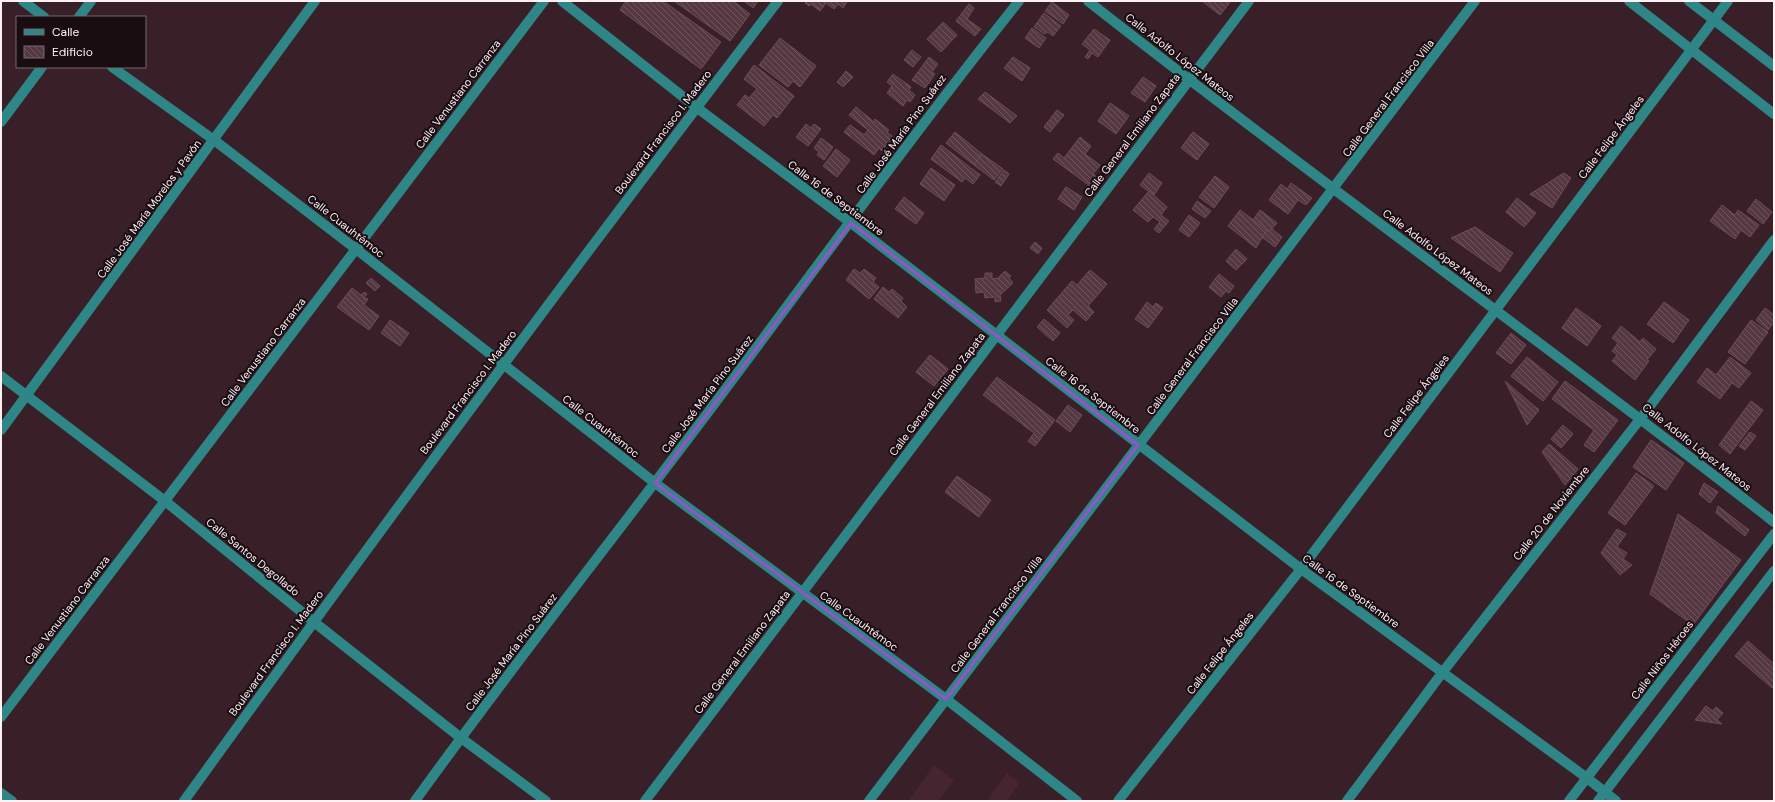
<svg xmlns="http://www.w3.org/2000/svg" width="1775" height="802" font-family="'DM Sans',sans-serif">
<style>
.built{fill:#462430}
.building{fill:url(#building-back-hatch);stroke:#6c4d57}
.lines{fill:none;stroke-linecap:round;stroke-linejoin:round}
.minor{stroke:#2e8687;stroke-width:10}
.marked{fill:none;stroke:#9553ca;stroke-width:3;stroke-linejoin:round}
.labels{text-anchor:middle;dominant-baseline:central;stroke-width:4;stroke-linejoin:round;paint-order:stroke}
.street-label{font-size:11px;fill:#fff0f4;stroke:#190d11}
</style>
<defs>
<pattern id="building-back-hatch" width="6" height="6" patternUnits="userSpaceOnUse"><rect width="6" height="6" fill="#553842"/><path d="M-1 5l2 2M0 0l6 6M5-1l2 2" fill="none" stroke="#6e555e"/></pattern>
</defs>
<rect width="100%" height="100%" fill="#391f28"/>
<g class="built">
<path d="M934 765 954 780 938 801H908Z"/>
<path d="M1007 773 1020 783 1007 801H987Z"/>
</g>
<g class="building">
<path d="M626 1H663L721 42 701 69 620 10Z"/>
<path d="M674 1H733L750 14 730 41Z"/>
<path d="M744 1H758L753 8Z"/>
<path d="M807 1H845L847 2 843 8 838 4 834 9 826 3 820 11 811 4 809 6 805 3Z"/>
<path d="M1202 1H1231L1220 15Z"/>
<path d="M1052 2 1069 15 1063 24 1045 11Z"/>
<path d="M969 4 974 8 967 19 981 29 975 36 956 21Z"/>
<path d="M1044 13 1061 26 1053 36 1048 32 1044 34 1034 27Z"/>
<path d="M943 22 957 35 941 52 927 39Z"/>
<path d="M1032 28 1046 38 1039 48 1025 38Z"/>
<path d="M1094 29 1110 40 1098 57 1092 53 1088 59 1085 57 1090 50 1082 44Z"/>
<path d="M780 38 816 66 800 87 793 81 788 87 759 65Z"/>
<path d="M912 50 921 57 913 67 904 60Z"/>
<path d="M929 57 938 64 932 72 935 74 925 88 912 80Z"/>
<path d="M1013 57 1030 68 1022 81 1004 68Z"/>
<path d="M754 65 794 96 777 118 773 115 764 126 737 105 745 95 749 98 757 89 744 79Z"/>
<path d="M846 71 853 77 843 87 837 82Z"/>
<path d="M893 74 911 87 909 90 915 95 910 102 907 100 903 106 887 93 892 86 887 82Z"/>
<path d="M1143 77 1156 86 1145 102 1131 93Z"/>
<path d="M985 92 1017 116 1010 123 978 99Z"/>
<path d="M1110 103 1129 116 1116 134 1098 121Z"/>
<path d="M856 107 874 122 875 119 889 130 887 132 897 140 892 146 888 143 882 151 879 148 874 155 844 132 850 125 864 135 868 130 849 115Z"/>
<path d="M1057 110 1064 115 1050 132 1044 127Z"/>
<path d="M806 124 811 128 814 124 821 129 808 146 796 137Z"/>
<path d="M955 132 982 154 974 165 946 143Z"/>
<path d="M1193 132 1209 144 1197 160 1181 148Z"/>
<path d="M1080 137 1091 146 1085 154 1100 165 1093 174 1097 177 1090 186 1053 159 1058 153 1064 158Z"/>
<path d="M821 138 833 147 824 160 817 155 819 152 814 148Z"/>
<path d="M941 145 980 175 973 184 965 178 962 182 931 159Z"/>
<path d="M836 149 850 160 837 177 823 166Z"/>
<path d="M982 154 1003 169 994 180 974 165Z"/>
<path d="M931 168 955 185 944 201 920 184Z"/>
<path d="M1004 170 1009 174 1001 186 995 182Z"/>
<path d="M1149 173 1162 183 1154 195 1140 185Z"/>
<path d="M1564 173 1571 178 1552 208 1530 194Z"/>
<path d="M1215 176 1229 187 1214 208 1199 197Z"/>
<path d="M1291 183 1312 198 1306 205 1298 200 1288 214 1269 200 1281 184 1287 189Z"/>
<path d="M1066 187 1082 197 1074 210 1058 199Z"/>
<path d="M1149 191 1167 207 1161 215 1169 221 1159 233 1154 229 1160 222 1153 217 1148 222 1133 210Z"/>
<path d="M904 197 924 213 916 224 895 209Z"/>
<path d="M1517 198 1536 213 1524 227 1506 212Z"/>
<path d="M1756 199 1772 212 1763 224 1747 211Z"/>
<path d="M1197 201 1211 211 1205 218 1192 209Z"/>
<path d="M1722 205 1735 215 1738 210 1759 225 1750 237 1741 230 1735 239 1710 221Z"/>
<path d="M1240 210 1267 230 1256 248 1228 226Z"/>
<path d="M1260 210 1277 223 1269 232 1253 220Z"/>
<path d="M1189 215 1200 223 1189 237 1179 230Z"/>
<path d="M1475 227 1513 253 1500 272 1451 238Z"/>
<path d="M1272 229 1282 237 1275 247 1262 237 1267 230 1269 232Z"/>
<path d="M1035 242 1042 248 1038 254 1030 248Z"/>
<path d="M1236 249 1247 259 1236 270 1226 261Z"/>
<path d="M854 269 860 273 864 269 876 278 873 282 879 287 869 299 846 280Z"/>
<path d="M1090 270 1107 284 1088 306 1094 312 1086 321 1073 310 1068 315 1074 320 1067 328 1047 310 1072 281 1077 285Z"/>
<path d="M1005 271 1011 276 1009 278 1013 283 1000 295 1001 301 995 302V297L985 298 984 292 976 293 975 279 985 278V273H992V279L998 278Z"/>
<path d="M1219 274 1234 286 1229 293 1226 291 1221 297 1209 287Z"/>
<path d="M371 278 380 286 375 291 366 283Z"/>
<path d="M883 287 889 292 892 289 903 298 901 301 907 307 898 318 874 299Z"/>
<path d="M352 288 361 295 364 292 367 294 364 298 368 299 364 305 379 316 369 330 337 307Z"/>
<path d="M1147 302 1153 307 1156 303 1163 308 1148 328 1135 319Z"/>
<path d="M1664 302 1689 320 1673 343 1647 324Z"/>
<path d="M1576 308 1601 326 1587 346 1562 328Z"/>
<path d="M1765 308 1774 315V322L1768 330 1756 320Z"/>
<path d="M1044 319 1060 333 1053 341 1037 327Z"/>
<path d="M390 320 409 333 400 346 381 333Z"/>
<path d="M1751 320 1768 332 1745 364 1728 352Z"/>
<path d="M1621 326 1640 342 1643 338 1656 349 1647 360 1649 361 1635 380 1612 361 1617 355 1612 351 1618 343 1612 338Z"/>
<path d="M1511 333 1526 345 1511 364 1496 353Z"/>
<path d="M930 355 948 369 934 386 916 372Z"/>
<path d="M1527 357 1558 382 1543 401 1511 376Z"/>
<path d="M1730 357 1751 373 1739 388 1732 383 1720 399 1697 382 1707 368 1716 375Z"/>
<path d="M997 377 1055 420 1035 446 1028 441 1034 433 983 395Z"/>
<path d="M1505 381 1539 410 1527 425Z"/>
<path d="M1565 381 1618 420 1594 452 1584 445 1594 430 1552 399Z"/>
<path d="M1751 401 1763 410 1730 454 1719 445Z"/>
<path d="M1068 405 1082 415 1070 432 1056 421Z"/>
<path d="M1563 425 1573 434 1561 448 1551 439Z"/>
<path d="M1750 432 1756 436 1745 450 1739 446Z"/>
<path d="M1651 440 1684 463 1666 490 1633 467Z"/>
<path d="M1549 444 1578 469 1565 485 1542 452Z"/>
<path d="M1636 473 1654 486 1625 525 1608 513Z"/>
<path d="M957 476 991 500 979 517 945 492Z"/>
<path d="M1704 483 1718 492 1710 503 1699 494Z"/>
<path d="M1718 506 1749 530 1745 536 1716 513Z"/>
<path d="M1678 514 1741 560 1693 625 1650 594Z"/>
<path d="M1617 529 1626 534 1617 547 1627 553 1623 559 1632 565 1620 575 1601 553Z"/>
<path d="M1748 641 1774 664V686L1772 688 1735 656Z"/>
<path d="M1706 706 1713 711 1716 707 1723 713 1717 720 1722 724 1695 720Z"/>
</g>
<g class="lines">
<g class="minor">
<path d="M23 1 44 17"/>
<path d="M562 1 696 107 851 223 1301 569 1587 778 1616 801"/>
<path d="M1088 1C1314 179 1548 345 1774 522"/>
<path d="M1629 1 1774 114"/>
<path d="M1689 1 1774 66"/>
<path d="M79 17 91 1"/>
<path d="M112 67 214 140 356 249 655 483 946 699 1077 801"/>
<path d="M1 122 42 67"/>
<path d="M1 376 165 501 314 622 461 738 546 801"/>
<path d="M1 430 315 1"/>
<path d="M1 717 544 1"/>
<path d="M1 793 12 801"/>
<path d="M184 801C378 532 576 265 778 1"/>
<path d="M415 801C507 673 605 549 700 423 806 282 909 139 1019 1"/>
<path d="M645 801 1249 1"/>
<path d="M869 801 1475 1"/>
<path d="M1118 801 1301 569 1728 1"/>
<path d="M1347 801 1442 673 1641 418 1774 240"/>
<path d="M1569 801 1774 534"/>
<path d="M1598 801 1774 571"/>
</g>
</g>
<path class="marked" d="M851 223 1138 445 946 699 655 483Z"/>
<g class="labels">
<g class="street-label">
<text transform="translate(1180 57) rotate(38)">Calle Adolfo López Mateos</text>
<text transform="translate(458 94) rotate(-53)">Calle Venustiano Carranza</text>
<text transform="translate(1388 98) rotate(-53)">Calle General Francisco Villa</text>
<text transform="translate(663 132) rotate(-53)">Boulevard Francisco I. Madero</text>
<text transform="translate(901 134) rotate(-54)">Calle José María Pino Suárez</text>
<text transform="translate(1132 135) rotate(-53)">Calle General Emiliano Zapata</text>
<text transform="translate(1611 137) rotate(-53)">Calle Felipe Ángeles</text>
<text transform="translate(836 198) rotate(37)">Calle 16 de Septiembre</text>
<text transform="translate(149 209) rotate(-54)">Calle José María Morelos y Pavón</text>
<text transform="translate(346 226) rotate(38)">Calle Cuauhtémoc</text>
<text transform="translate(1438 252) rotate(37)">Calle Adolfo López Mateos</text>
<text transform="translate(263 352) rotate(-53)">Calle Venustiano Carranza</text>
<text transform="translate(1192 356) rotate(-53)">Calle General Francisco Villa</text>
<text transform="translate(468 392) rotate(-53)">Boulevard Francisco I. Madero</text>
<text transform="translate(707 394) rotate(-53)">Calle José María Pino Suárez</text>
<text transform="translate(937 394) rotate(-53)">Calle General Emiliano Zapata</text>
<text transform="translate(1093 395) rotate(38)">Calle 16 de Septiembre</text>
<text transform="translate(1416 396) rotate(-53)">Calle Felipe Ángeles</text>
<text transform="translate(601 426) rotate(38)">Calle Cuauhtémoc</text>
<text transform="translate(1697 447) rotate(38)">Calle Adolfo López Mateos</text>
<text transform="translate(1551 513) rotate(-52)">Calle 20 de Noviembre</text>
<text transform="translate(253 557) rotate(39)">Calle Santos Degollado</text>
<text transform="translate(1351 591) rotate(36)">Calle 16 de Septiembre</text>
<text transform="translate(67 610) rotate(-53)">Calle Venustiano Carranza</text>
<text transform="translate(996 614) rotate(-53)">Calle General Francisco Villa</text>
<text transform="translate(859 621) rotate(36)">Calle Cuauhtémoc</text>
<text transform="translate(511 652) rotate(-53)">Calle José María Pino Suárez</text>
<text transform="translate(742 652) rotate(-53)">Calle General Emiliano Zapata</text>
<text transform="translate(276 653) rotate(-54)">Boulevard Francisco I. Madero</text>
<text transform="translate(1220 653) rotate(-52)">Calle Felipe Ángeles</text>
<text transform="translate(1662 660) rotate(-53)">Calle Niños Héroes</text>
</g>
</g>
<rect width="1775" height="802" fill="none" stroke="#fff0f4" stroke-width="4"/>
<rect x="16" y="16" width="130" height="52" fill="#190d11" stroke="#75686c"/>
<rect x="24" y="29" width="20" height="6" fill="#2e8687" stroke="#75686c"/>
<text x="52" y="36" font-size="12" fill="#fff0f4">Calle</text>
<rect x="24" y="46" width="20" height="12" fill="url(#building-back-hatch)" stroke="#75686c"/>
<text x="52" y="56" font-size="12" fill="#fff0f4">Edificio</text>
</svg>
